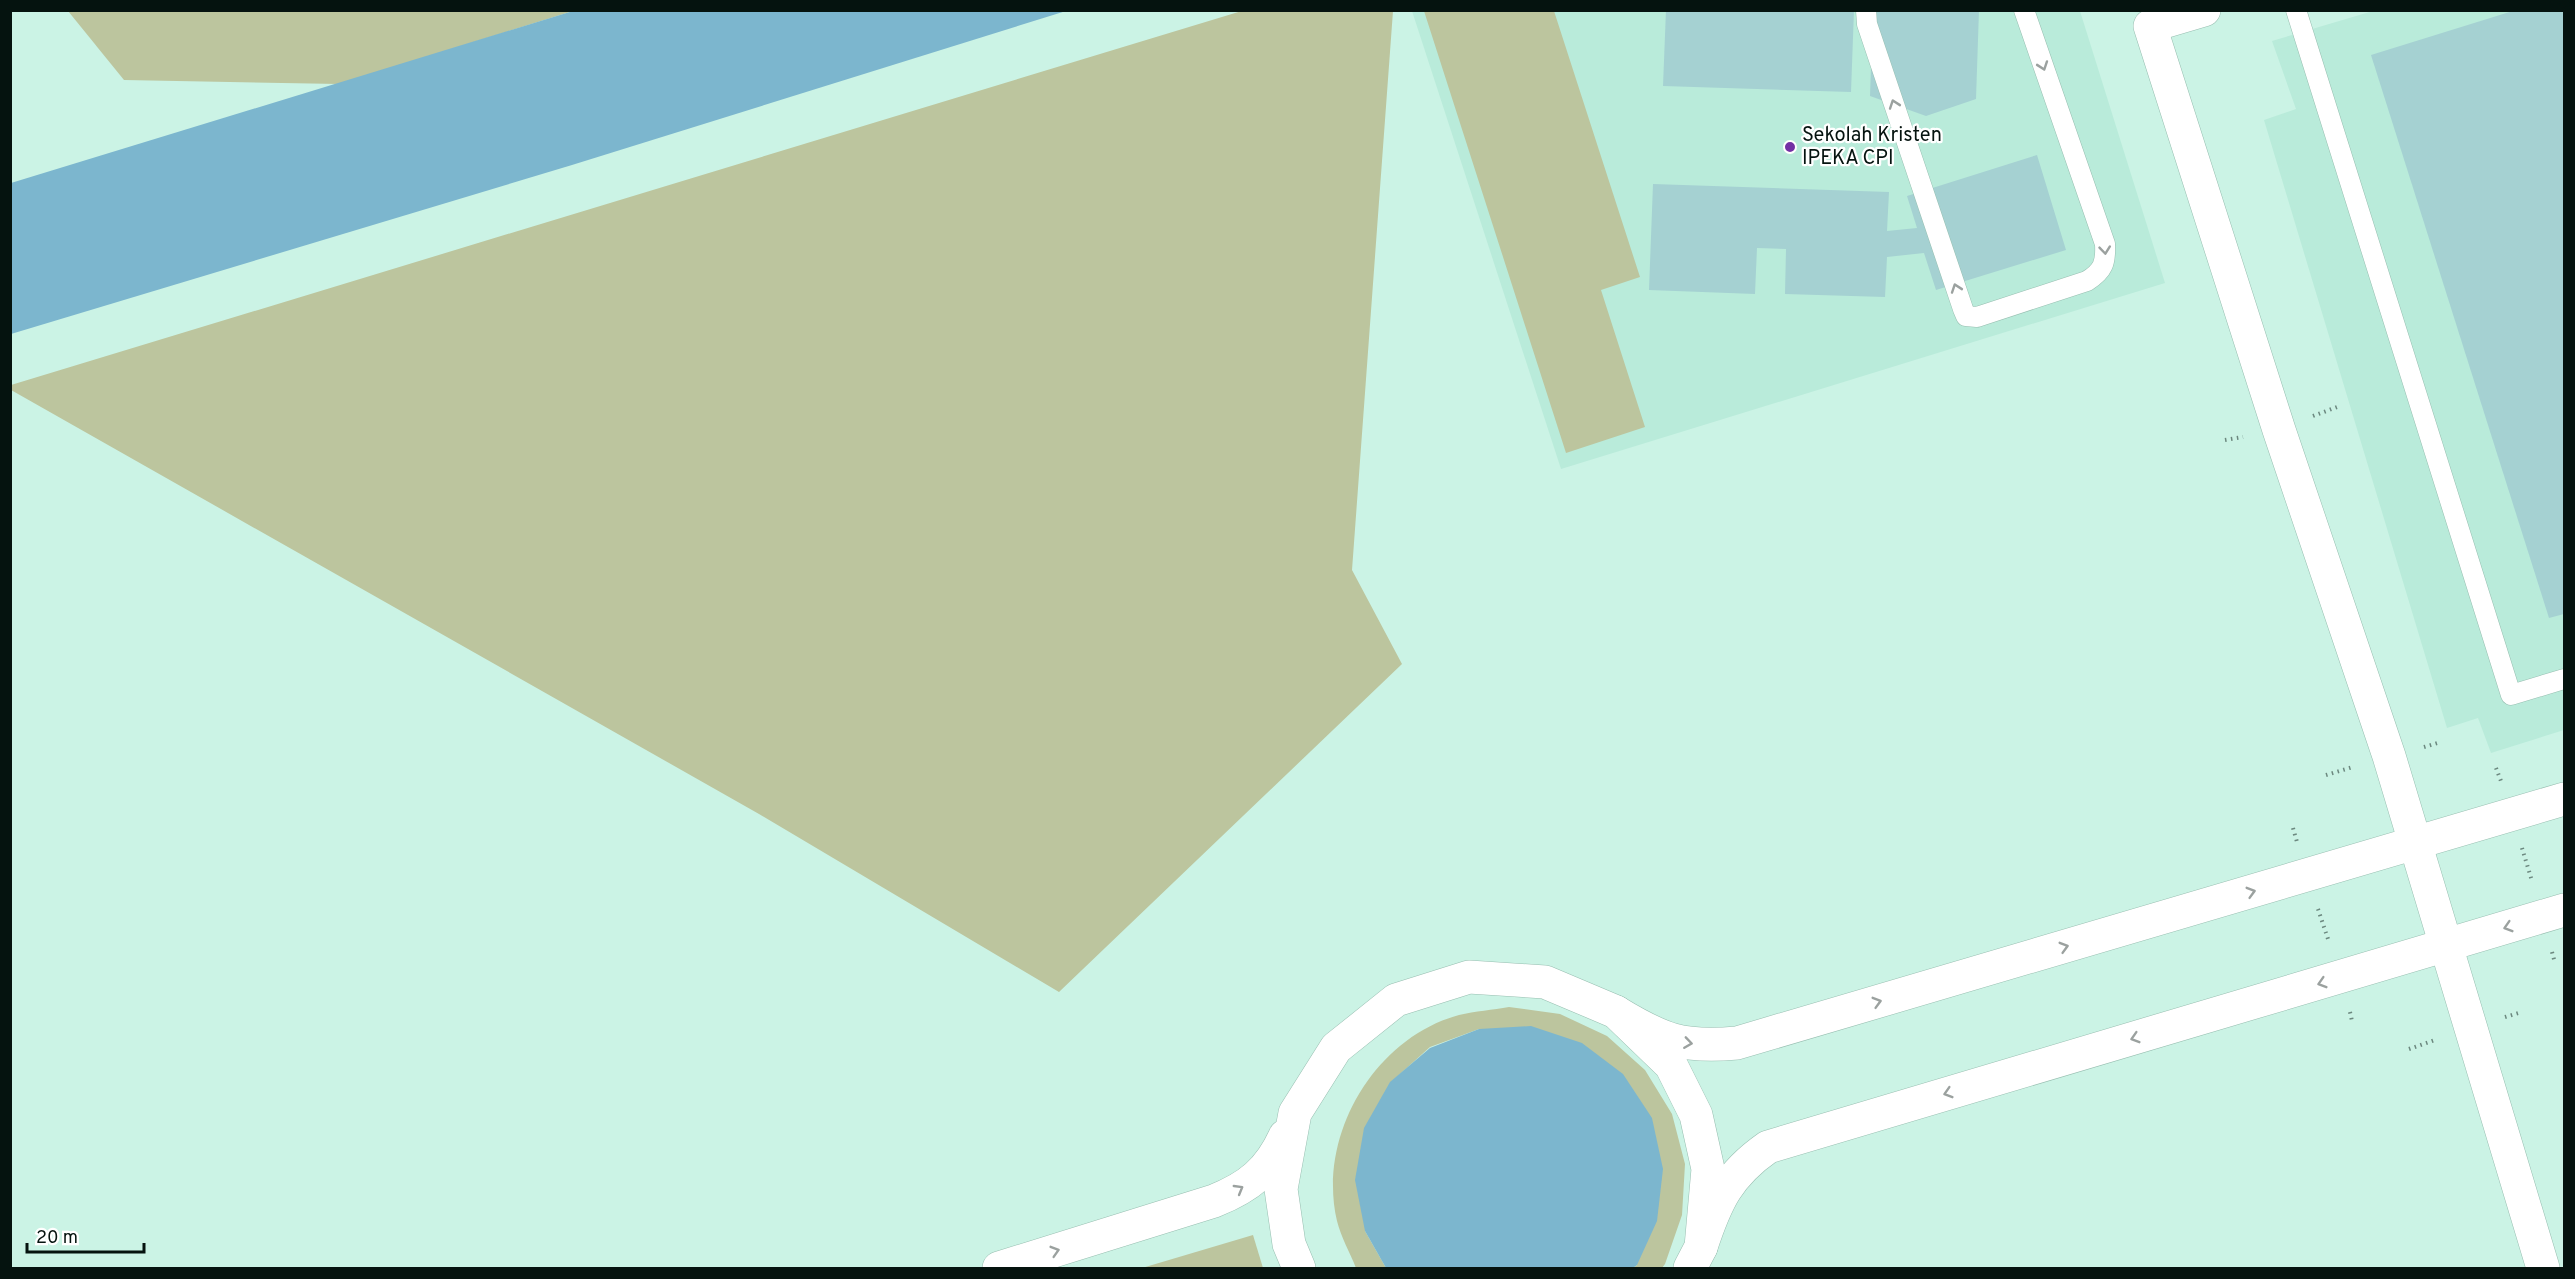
<svg xmlns="http://www.w3.org/2000/svg" width="2575" height="1279" font-family="Overpass,sans-serif">
<style>
.built{fill:#b9ebda}
.green{fill:#bcc59e}
.water{fill:#7cb6ce}
.building{fill:#a5d1d2}
.lines{fill:none;stroke-linecap:round;stroke-linejoin:round}
.lane-casing{stroke:#97beb0;stroke-width:21}
.street-casing{stroke:#97beb0;stroke-width:34}
.path{stroke:#6c887f;stroke-width:4;stroke-dasharray:1.5 4.5;stroke-linecap:butt}
.lane{stroke:#fff;stroke-width:20}
.street{stroke:#fff;stroke-width:33}
.oneway{stroke:#9ba19f}
.poi-dot{fill:#7330a4;stroke:#fff;stroke-width:2}
.labels{text-anchor:middle;dominant-baseline:central;stroke-width:4.5;stroke-linejoin:round;paint-order:stroke}
.poi-label{font-size:20px;fill:#05130f;stroke:#fff;text-anchor:start}
</style>
<rect width="100%" height="100%" fill="#cbf3e5"/>
<g class="built">
<path d="M1412 11H2080L2165 283 1561 469Z"/>
<path d="M2373 11H2564V730L2491 753 2478 718 2447 728 2264 120 2296 109 2272 41Z"/>
</g>
<g class="green">
<path d="M1245 10 1393 11 1352 570 1402 664 1059 992 759 814 11 390V385Z"/>
<path d="M68 11H573L339 84 124 80Z"/>
<path d="M1424 11H1554L1640 277 1601 290 1645 427 1566 453Z"/>
<path d="M1509 1007 1560 1014 1607 1036 1645 1070 1672 1114 1685 1164 1682 1215 1665 1264 1662 1268H1633L1637 1265 1479 1029 1430 1047 1390 1083 1365 1231 1386 1268H1356C1350 1253 1341 1237 1337 1221 1317 1136 1374 1038 1459 1015 1475 1011 1493 1010 1509 1007Z"/>
<path d="M1253 1235 1263 1268H1142Z"/>
</g>
<g class="water">
<path d="M573 11H1066L572 165 11 334V183Z"/>
<path d="M1531 1026 1582 1043 1623 1074 1652 1118 1663 1169 1657 1221 1637 1265 1633 1268H1386L1365 1231 1355 1180 1364 1128 1390 1082 1430 1048 1479 1029Z"/>
</g>
<g class="building">
<path d="M1666 10H1854L1851 92 1663 86Z"/>
<path d="M1873 10H1979L1976 99 1926 116 1870 96Z"/>
<path d="M2516 10H2564V614L2549 618 2371 55Z"/>
<path d="M2037 155 2066 250 1936 290 1924 253 1887 257 1885 297 1785 294 1786 249 1757 248 1755 294 1649 290 1653 184 1889 192 1887 231 1917 228 1907 196Z"/>
</g>
<g class="lines">
<g class="lane-casing">
<g id="lane">
<path d="M1866 10 1867 24 1963 309 1966 316 1977 317 2087 281C2103 271 2106 263 2105 244L2024 10"/>
<path d="M2296 10 2511 695 2564 679"/>
</g>
</g>
<g class="street-casing">
<g id="street">
<path d="M2204 10 2150 26 2279 430 2389 756 2543 1268"/>
<path d="M1616 1012C1662 1040 1682 1048 1737 1043L2564 799"/>
<path d="M1701 1247C1716 1201 1728 1175 1768 1147L2564 910"/>
<path d="M999 1268 1214 1201C1249 1187 1269 1171 1285 1136"/>
<path d="M1299 1268 1289 1244 1281 1189 1295 1113 1336 1048 1396 1000 1469 977 1545 982 1616 1012 1671 1065 1696 1115 1708 1169 1701 1247 1690 1268"/>
</g>
</g>
<g class="path">
<path d="M2313 416 2337 407"/>
<path d="M2225 440 2243 437"/>
<path d="M2424 747 2441 742"/>
<path d="M2496 768 2501 781"/>
<path d="M2326 775 2353 767"/>
<path d="M2293 828 2297 842"/>
<path d="M2522 848 2532 881"/>
<path d="M2318 909 2329 942"/>
<path d="M2552 952 2555 963"/>
<path d="M2350 1012 2352 1021"/>
<path d="M2505 1017 2522 1012"/>
<path d="M2409 1049 2435 1040"/>
</g>
<use href="#lane" class="lane"/>
<use href="#street" class="street"/>
</g>
<defs><path id="oneway-chevron" d="M-2-3.5L2.5 0L-2 3.5" fill="none" stroke-width="1.6" stroke-linecap="round" stroke-linejoin="round" transform="scale(1.5)"/></defs>
<g class="oneway">
<use href="#oneway-chevron" transform="translate(2043 66) rotate(71)"/>
<use href="#oneway-chevron" transform="translate(1894 104) rotate(-109)"/>
<use href="#oneway-chevron" transform="translate(2105 250) rotate(84)"/>
<use href="#oneway-chevron" transform="translate(1956 288) rotate(-109)"/>
<use href="#oneway-chevron" transform="translate(2251 892) rotate(-16)"/>
<use href="#oneway-chevron" transform="translate(2508 927) rotate(163)"/>
<use href="#oneway-chevron" transform="translate(2064 947) rotate(-16)"/>
<use href="#oneway-chevron" transform="translate(2322 983) rotate(163)"/>
<use href="#oneway-chevron" transform="translate(1877 1002) rotate(-16)"/>
<use href="#oneway-chevron" transform="translate(2135 1038) rotate(163)"/>
<use href="#oneway-chevron" transform="translate(1688 1043) rotate(8)"/>
<use href="#oneway-chevron" transform="translate(1948 1093) rotate(163)"/>
<use href="#oneway-chevron" transform="translate(1239 1189) rotate(-30)"/>
<use href="#oneway-chevron" transform="translate(1055 1251) rotate(-17)"/>
</g>
<circle class="poi-dot" cx="1790" cy="147" r="6"/>
<g class="labels">
<g class="poi-label">
<text x="1802" y="136">Sekolah Kristen<tspan x="1802" dy="23">IPEKA CPI</tspan></text>
</g>
</g>
<rect width="2575" height="1279" fill="none" stroke="#05130f" stroke-width="24"/>
<path d="M27 1243v9h117v-9" fill="none" stroke="#05130f" stroke-width="3"/>
<text x="36" y="1243" font-size="18" fill="#05130f" stroke="#ffffff" stroke-width="4.5" paint-order="stroke">20 m</text>
</svg>
